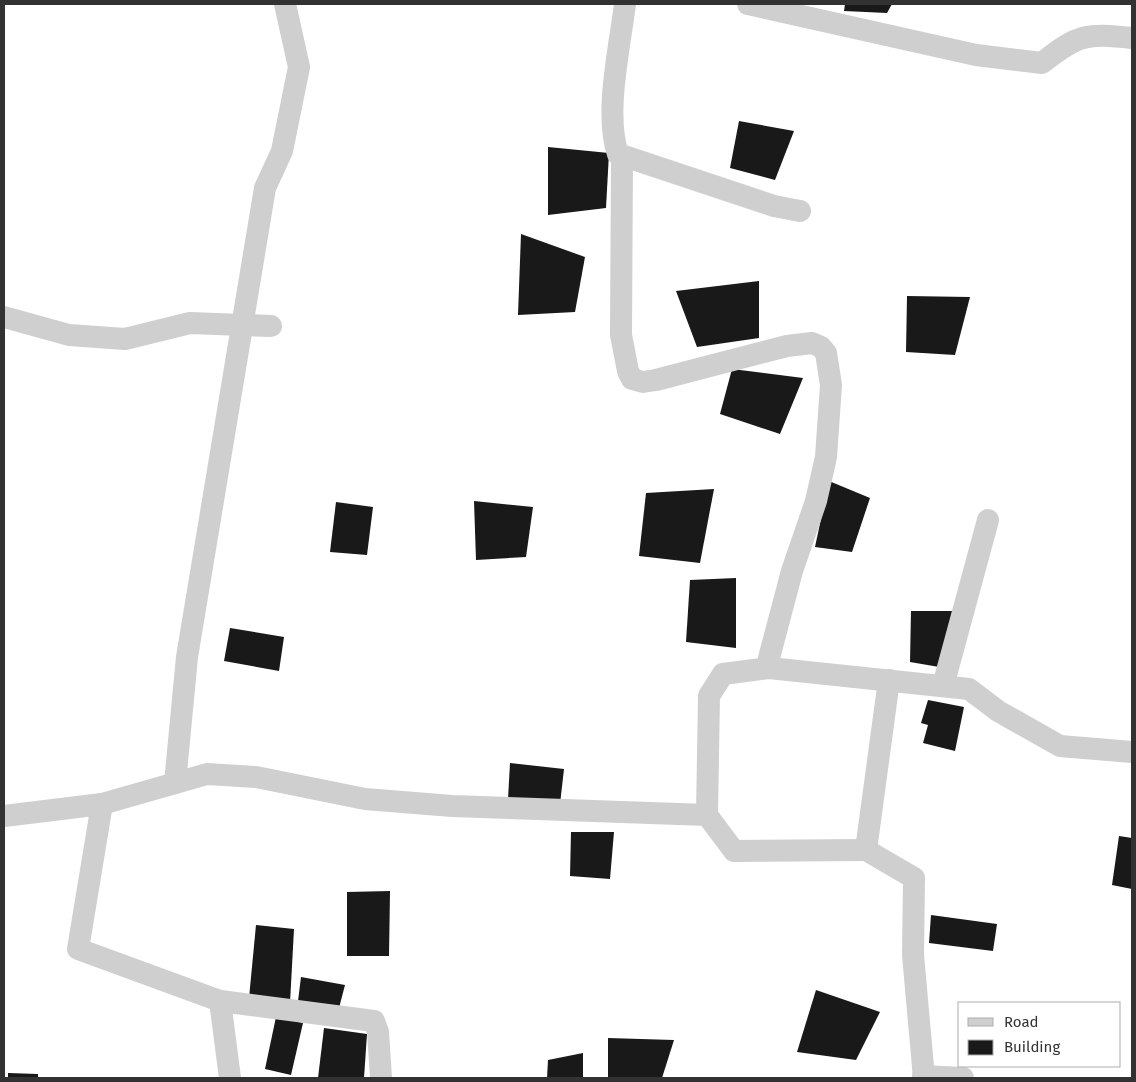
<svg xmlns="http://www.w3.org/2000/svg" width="1136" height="1082" font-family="'Fira Sans',sans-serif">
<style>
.building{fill:#191919}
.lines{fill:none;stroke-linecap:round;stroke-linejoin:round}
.street{stroke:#cfcfcf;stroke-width:22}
</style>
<rect width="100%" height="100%" fill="#fff"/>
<g class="building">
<path d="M845 4H892L887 13 844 11Z"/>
<path d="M739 121 794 131 775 180 730 168Z"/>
<path d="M548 147 609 153 606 208 548 215Z"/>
<path d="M521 234 585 257 575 312 518 315Z"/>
<path d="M759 281V338L697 347 676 291Z"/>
<path d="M907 296 970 297 955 355 906 352Z"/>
<path d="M732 369 803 378 780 434 720 414Z"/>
<path d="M829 481 870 498 852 552 815 547Z"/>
<path d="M714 489 700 563 639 556 646 493Z"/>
<path d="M474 501 533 507 526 557 476 560Z"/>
<path d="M336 502 373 507 367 555 330 552Z"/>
<path d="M736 578V648L686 642 690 580Z"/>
<path d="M911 611H955L945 668 910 662Z"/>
<path d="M230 628 284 637 279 671 224 661Z"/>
<path d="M928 700 964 707 955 751 923 743 928 725 921 723Z"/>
<path d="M510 763 564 769 560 804 508 799Z"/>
<path d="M571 832H614L610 879 570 876Z"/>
<path d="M1119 836 1132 838V889L1112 885Z"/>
<path d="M390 891 389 956H347V892Z"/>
<path d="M931 915 997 924 993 951 929 943Z"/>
<path d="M256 925 294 929 290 1003 249 998Z"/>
<path d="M301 977 345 985 339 1008 298 1001Z"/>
<path d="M816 990 880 1012 856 1060 797 1052Z"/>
<path d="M276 1017 303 1023 291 1075 265 1069Z"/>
<path d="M324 1028 367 1034 364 1078H318Z"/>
<path d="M608 1038 674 1040 662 1078H608Z"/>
<path d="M583 1053V1078H547L548 1060Z"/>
<path d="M8 1073 38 1074V1078H8Z"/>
</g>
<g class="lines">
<g class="street">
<path d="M625 4C620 46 604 114 618 154L774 206 800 211"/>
<path d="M748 4 976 55 1042 63C1078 34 1087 33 1132 38"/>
<path d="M622 157 621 335 628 371 632 379 643 382 656 380 787 346 812 343 821 347 826 353 831 385 826 457 816 501 792 571 769 658V668"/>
<path d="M4 317 69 335 125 339 190 323 271 326"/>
<path d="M889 680 866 850 914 878 913 955 924 1078"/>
<path d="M943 686 988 520"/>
<path d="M175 783 187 657 265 188 282 151 299 67 285 4"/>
<path d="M102 804 78 949 220 1001 230 1078"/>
<path d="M4 816 102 804 207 774 256 777 365 799 452 806 707 815"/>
<path d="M866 850 734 851 707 815 709 696 723 674 769 668 969 689 998 711 1060 746 1132 752"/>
<path d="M220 1001 374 1021 378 1032 381 1078"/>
<path d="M923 1076 963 1078"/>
</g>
</g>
<rect width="1136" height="1082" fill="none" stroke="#323232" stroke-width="10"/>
<rect x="958" y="1002" width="162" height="65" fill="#ffffff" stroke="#adadad"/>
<rect x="968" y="1018" width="25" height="8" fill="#cfcfcf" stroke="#adadad"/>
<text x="1004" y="1027" font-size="15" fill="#323232">Road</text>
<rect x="968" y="1040" width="25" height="15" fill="#191919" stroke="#adadad"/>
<text x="1004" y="1052" font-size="15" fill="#323232">Building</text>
</svg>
